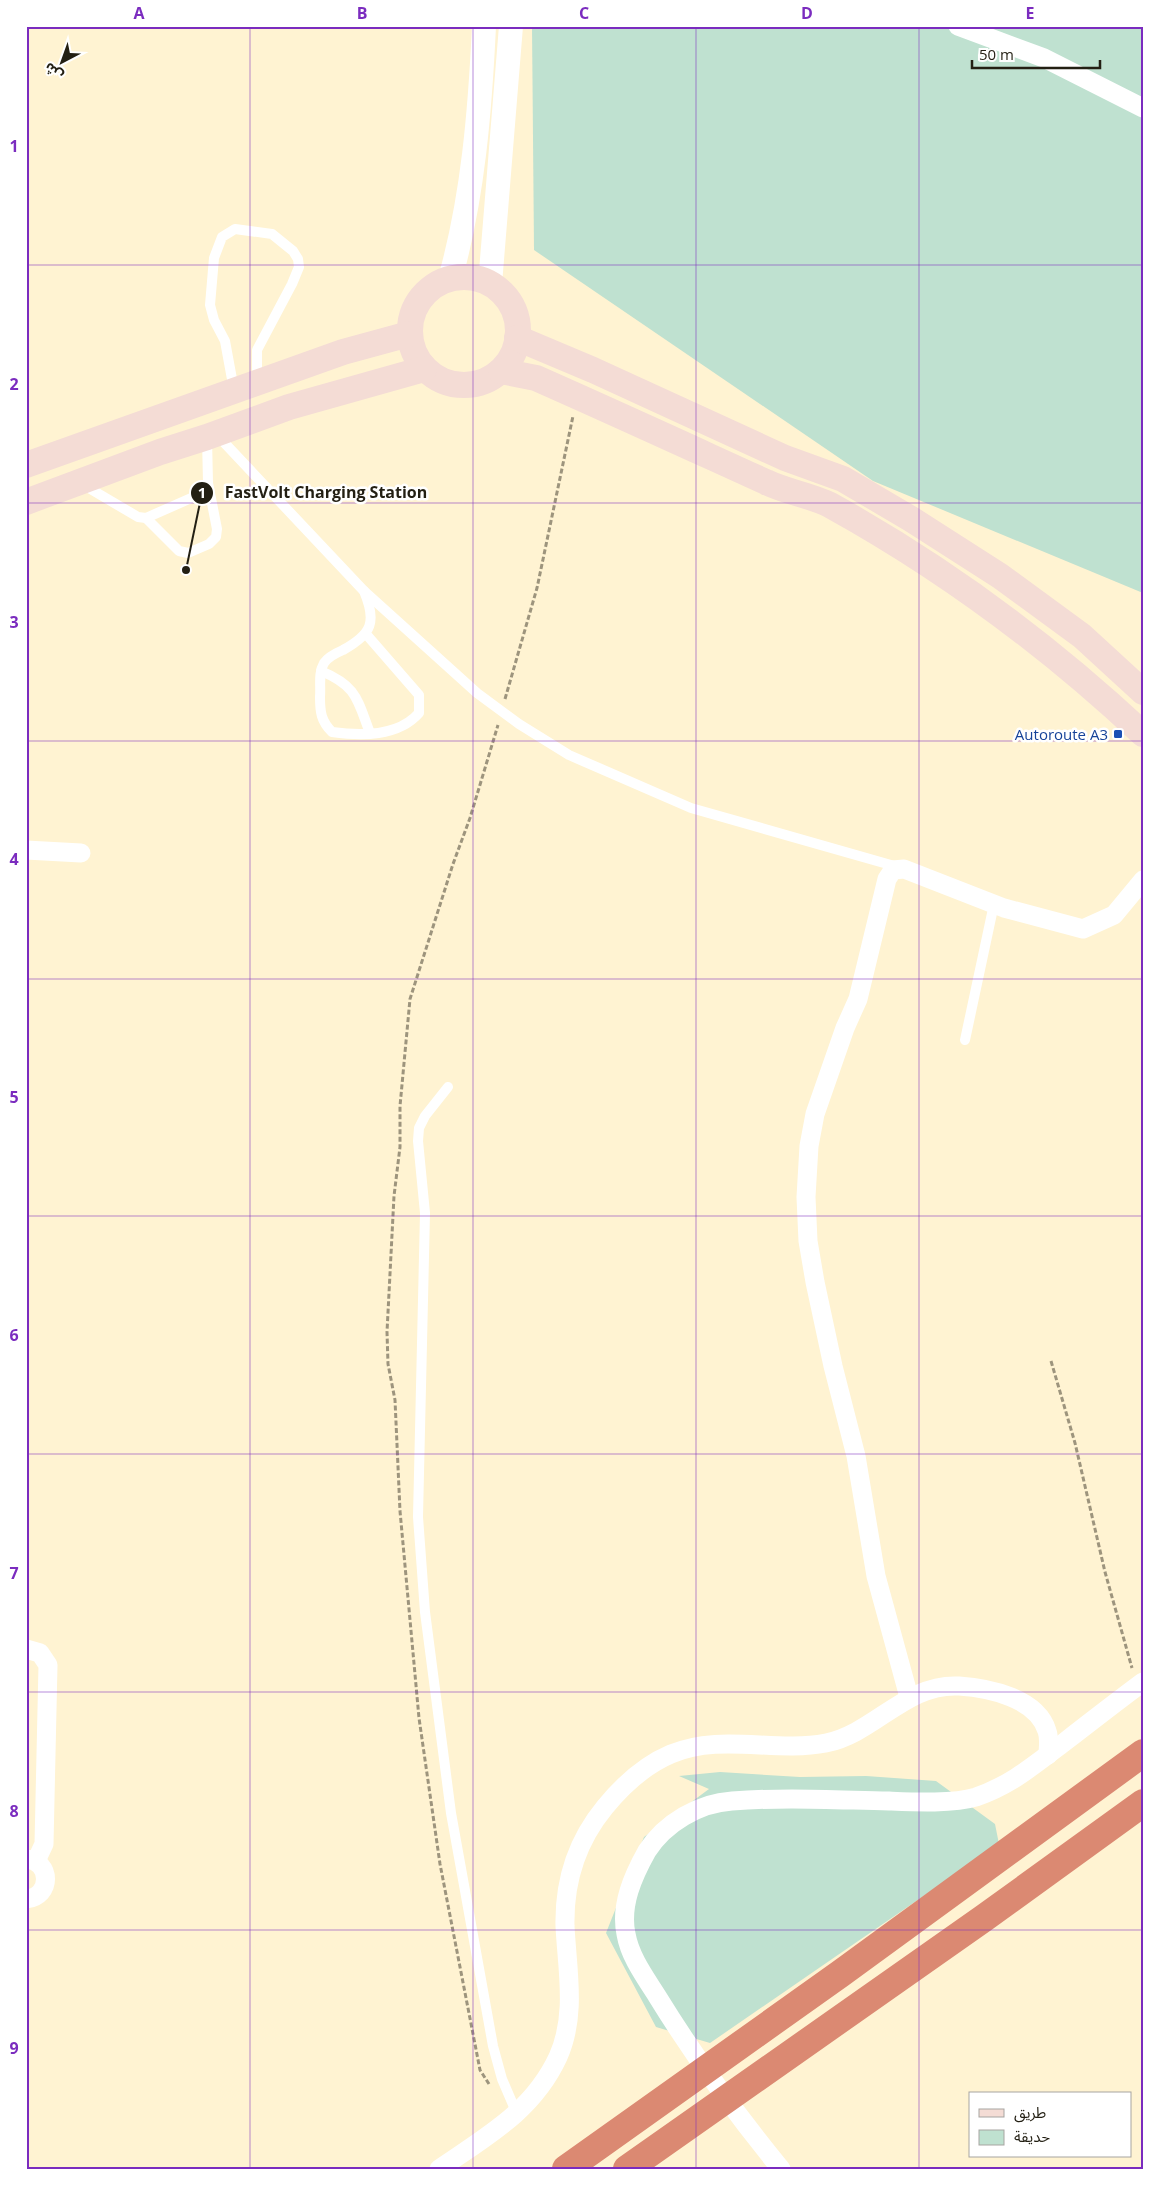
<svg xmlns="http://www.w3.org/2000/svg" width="1169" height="2195" font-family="'Open Sans','Noto Sans Arabic',sans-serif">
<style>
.green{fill:#bfe1d0}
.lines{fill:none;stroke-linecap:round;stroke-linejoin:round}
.path{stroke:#9d947d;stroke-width:3;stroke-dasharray:5 2.5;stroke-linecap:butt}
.service{stroke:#fff;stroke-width:10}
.minor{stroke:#fff;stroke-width:19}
.tertiary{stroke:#fff;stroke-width:24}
.secondary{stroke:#f4dcd5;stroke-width:26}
.motorway{stroke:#db8972;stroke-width:28}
.grid{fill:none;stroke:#7b2cbf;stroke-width:1;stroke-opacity:0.55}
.transit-dot{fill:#1a4fb4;stroke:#fff;stroke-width:2}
.labels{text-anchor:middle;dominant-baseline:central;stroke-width:5;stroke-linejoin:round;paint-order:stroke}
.transit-label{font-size:15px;fill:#164399;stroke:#fff;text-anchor:end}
.leader{fill:none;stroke:#231f13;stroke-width:2}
.callout-dot{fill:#231f13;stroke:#fff;stroke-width:2}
.mark-label{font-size:15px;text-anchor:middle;font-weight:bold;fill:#fff}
.callout-label{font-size:16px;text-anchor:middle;font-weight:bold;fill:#231f13;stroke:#fff;stroke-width:5;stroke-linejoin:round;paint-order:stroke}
.neatline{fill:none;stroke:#7b2cbf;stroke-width:2}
.grid-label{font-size:16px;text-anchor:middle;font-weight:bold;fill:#7b2cbf}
</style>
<rect width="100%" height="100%" fill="#fff3d2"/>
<g class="green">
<path d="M532 26H1143V593L873 481 534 250Z"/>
<path d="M720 1772 800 1777 866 1776 936 1781 995 1824 999 1844 710 2043 656 2027 606 1933 644 1837 709 1789 679 1776Z"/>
</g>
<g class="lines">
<g class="path">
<path d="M505 699 537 588 573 416"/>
<path d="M1051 1361 1075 1443 1105 1572 1132 1668"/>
<path d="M489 2084 480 2070 440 1864 419 1718 400 1511 395 1400 388 1364 387 1332 394 1196 400 1147V1106L410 999 453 864 470 818 498 725"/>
</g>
<g class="service">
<path d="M234 390 225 341 214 320 210 305 214 258 222 237 235 229 272 234 293 251 298 259 299 267 292 284 257 350V382"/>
<path d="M217 435 364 591C377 622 372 634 343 650 336 653 328 657 324 663 318 673 321 686 320 697 320 712 321 721 332 732 361 736 398 737 419 713V695L366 634"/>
<path d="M82 484 138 517 146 518 198 495 208 483 207 438"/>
<path d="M146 518 179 551 188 553 209 544 216 537 217 529 208 483"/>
<path d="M364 591 477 693 519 724 569 755 691 808 898 867"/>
<path d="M321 671C357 686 357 699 370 733"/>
<path d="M965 1040 994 904"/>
<path d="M448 1087 425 1116 419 1128 418 1141 425 1213 418 1517 425 1612 451 1813 493 2046 502 2079 517 2114"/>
</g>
<g class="minor">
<path d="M958 26 1044 58 1143 108"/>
<path d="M26 850 81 853"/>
<path d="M26 1649 40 1653 48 1665 44 1844 36 1861"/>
<path d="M909 1697 876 1576 856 1456 833 1366 815 1282 808 1241 806 1197 809 1146 815 1114 845 1028 858 999 887 879 893 870 904 869 1004 908 1083 929 1114 915 1143 880"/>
<path d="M26 1859C52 1861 52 1897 26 1899"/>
<path d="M439 2169C487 2136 533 2111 558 2057 577 2015 567 1969 565 1926 564 1881 577 1841 605 1807 623 1785 645 1765 671 1754 721 1733 774 1753 826 1743 875 1733 906 1683 959 1686 989 1688 1037 1698 1047 1731 1050 1739 1048 1747 1048 1755"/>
<path d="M781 2169C736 2114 694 2056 657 1996 645 1977 630 1957 626 1934 620 1905 633 1876 647 1851 665 1823 699 1803 732 1801 784 1797 836 1800 889 1801 913 1802 953 1804 976 1797 1011 1785 1034 1765 1062 1744 1089 1723 1116 1702 1143 1682"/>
</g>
<g class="tertiary">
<path d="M450 279C473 197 480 111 484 26"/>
<path d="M490 284 511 26"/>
</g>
<g class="secondary">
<circle cx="464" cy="331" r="54"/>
<path d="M517 338 593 370 785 458 843 479 911 519 1000 576 1082 636 1143 692"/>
<path d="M501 371 536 378C613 412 689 447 766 482 786 492 810 495 830 505 944 568 1048 645 1143 734"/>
<path d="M26 465 343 352 409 334"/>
<path d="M26 502 160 452 207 437 289 407 424 369"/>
</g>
<g class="motorway">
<path d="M566 2169 840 1974 1143 1753"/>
<path d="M627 2169 984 1918 1143 1803"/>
</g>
</g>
<path class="grid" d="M250 26V2169M473 26V2169M696 26V2169M919 26V2169M26 265H1143M26 503H1143M26 741H1143M26 979H1143M26 1216H1143M26 1454H1143M26 1692H1143M26 1930H1143"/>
<rect class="transit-dot" x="1113" y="729" width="10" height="10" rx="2.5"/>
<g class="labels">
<g class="transit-label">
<text x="1108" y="734">Autoroute A3</text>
</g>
</g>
<path class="leader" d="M186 570L202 493"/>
<g class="callout-dot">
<circle cx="186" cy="570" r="5"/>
<circle cx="202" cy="493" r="12"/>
</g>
<g class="mark-label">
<text x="202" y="498">1</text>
</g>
<g class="callout-label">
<text x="326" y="498">FastVolt Charging Station</text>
</g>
<rect width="1169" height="2195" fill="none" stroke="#ffffff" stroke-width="55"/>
<rect x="969" y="2092" width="162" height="65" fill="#ffffff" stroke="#a7a5a1"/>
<rect x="979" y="2109" width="25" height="8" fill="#f4dcd5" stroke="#a7a5a1"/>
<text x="1014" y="2118" font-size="15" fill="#231f13">طريق</text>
<rect x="979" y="2130" width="25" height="15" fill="#bfe1d0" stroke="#a7a5a1"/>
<text x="1014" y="2142" font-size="15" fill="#231f13">حديقة</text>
<g transform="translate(62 62) rotate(221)" stroke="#ffffff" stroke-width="4" paint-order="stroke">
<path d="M0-4L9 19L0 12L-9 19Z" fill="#231f13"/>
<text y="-8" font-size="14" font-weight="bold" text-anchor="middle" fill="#231f13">ش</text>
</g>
<path d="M972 60v8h128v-8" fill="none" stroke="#231f13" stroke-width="2.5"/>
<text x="979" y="60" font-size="15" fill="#231f13" stroke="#ffffff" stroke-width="4" paint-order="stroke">50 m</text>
<rect x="28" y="28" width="1114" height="2140" class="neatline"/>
<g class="grid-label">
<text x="139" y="19">A</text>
<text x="362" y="19">B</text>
<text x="584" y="19">C</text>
<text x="807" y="19">D</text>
<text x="1030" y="19">E</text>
<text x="14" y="152">1</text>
<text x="14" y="390">2</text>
<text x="14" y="628">3</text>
<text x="14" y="865">4</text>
<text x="14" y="1103">5</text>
<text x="14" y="1341">6</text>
<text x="14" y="1579">7</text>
<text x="14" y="1817">8</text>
<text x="14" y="2054">9</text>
</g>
</svg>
